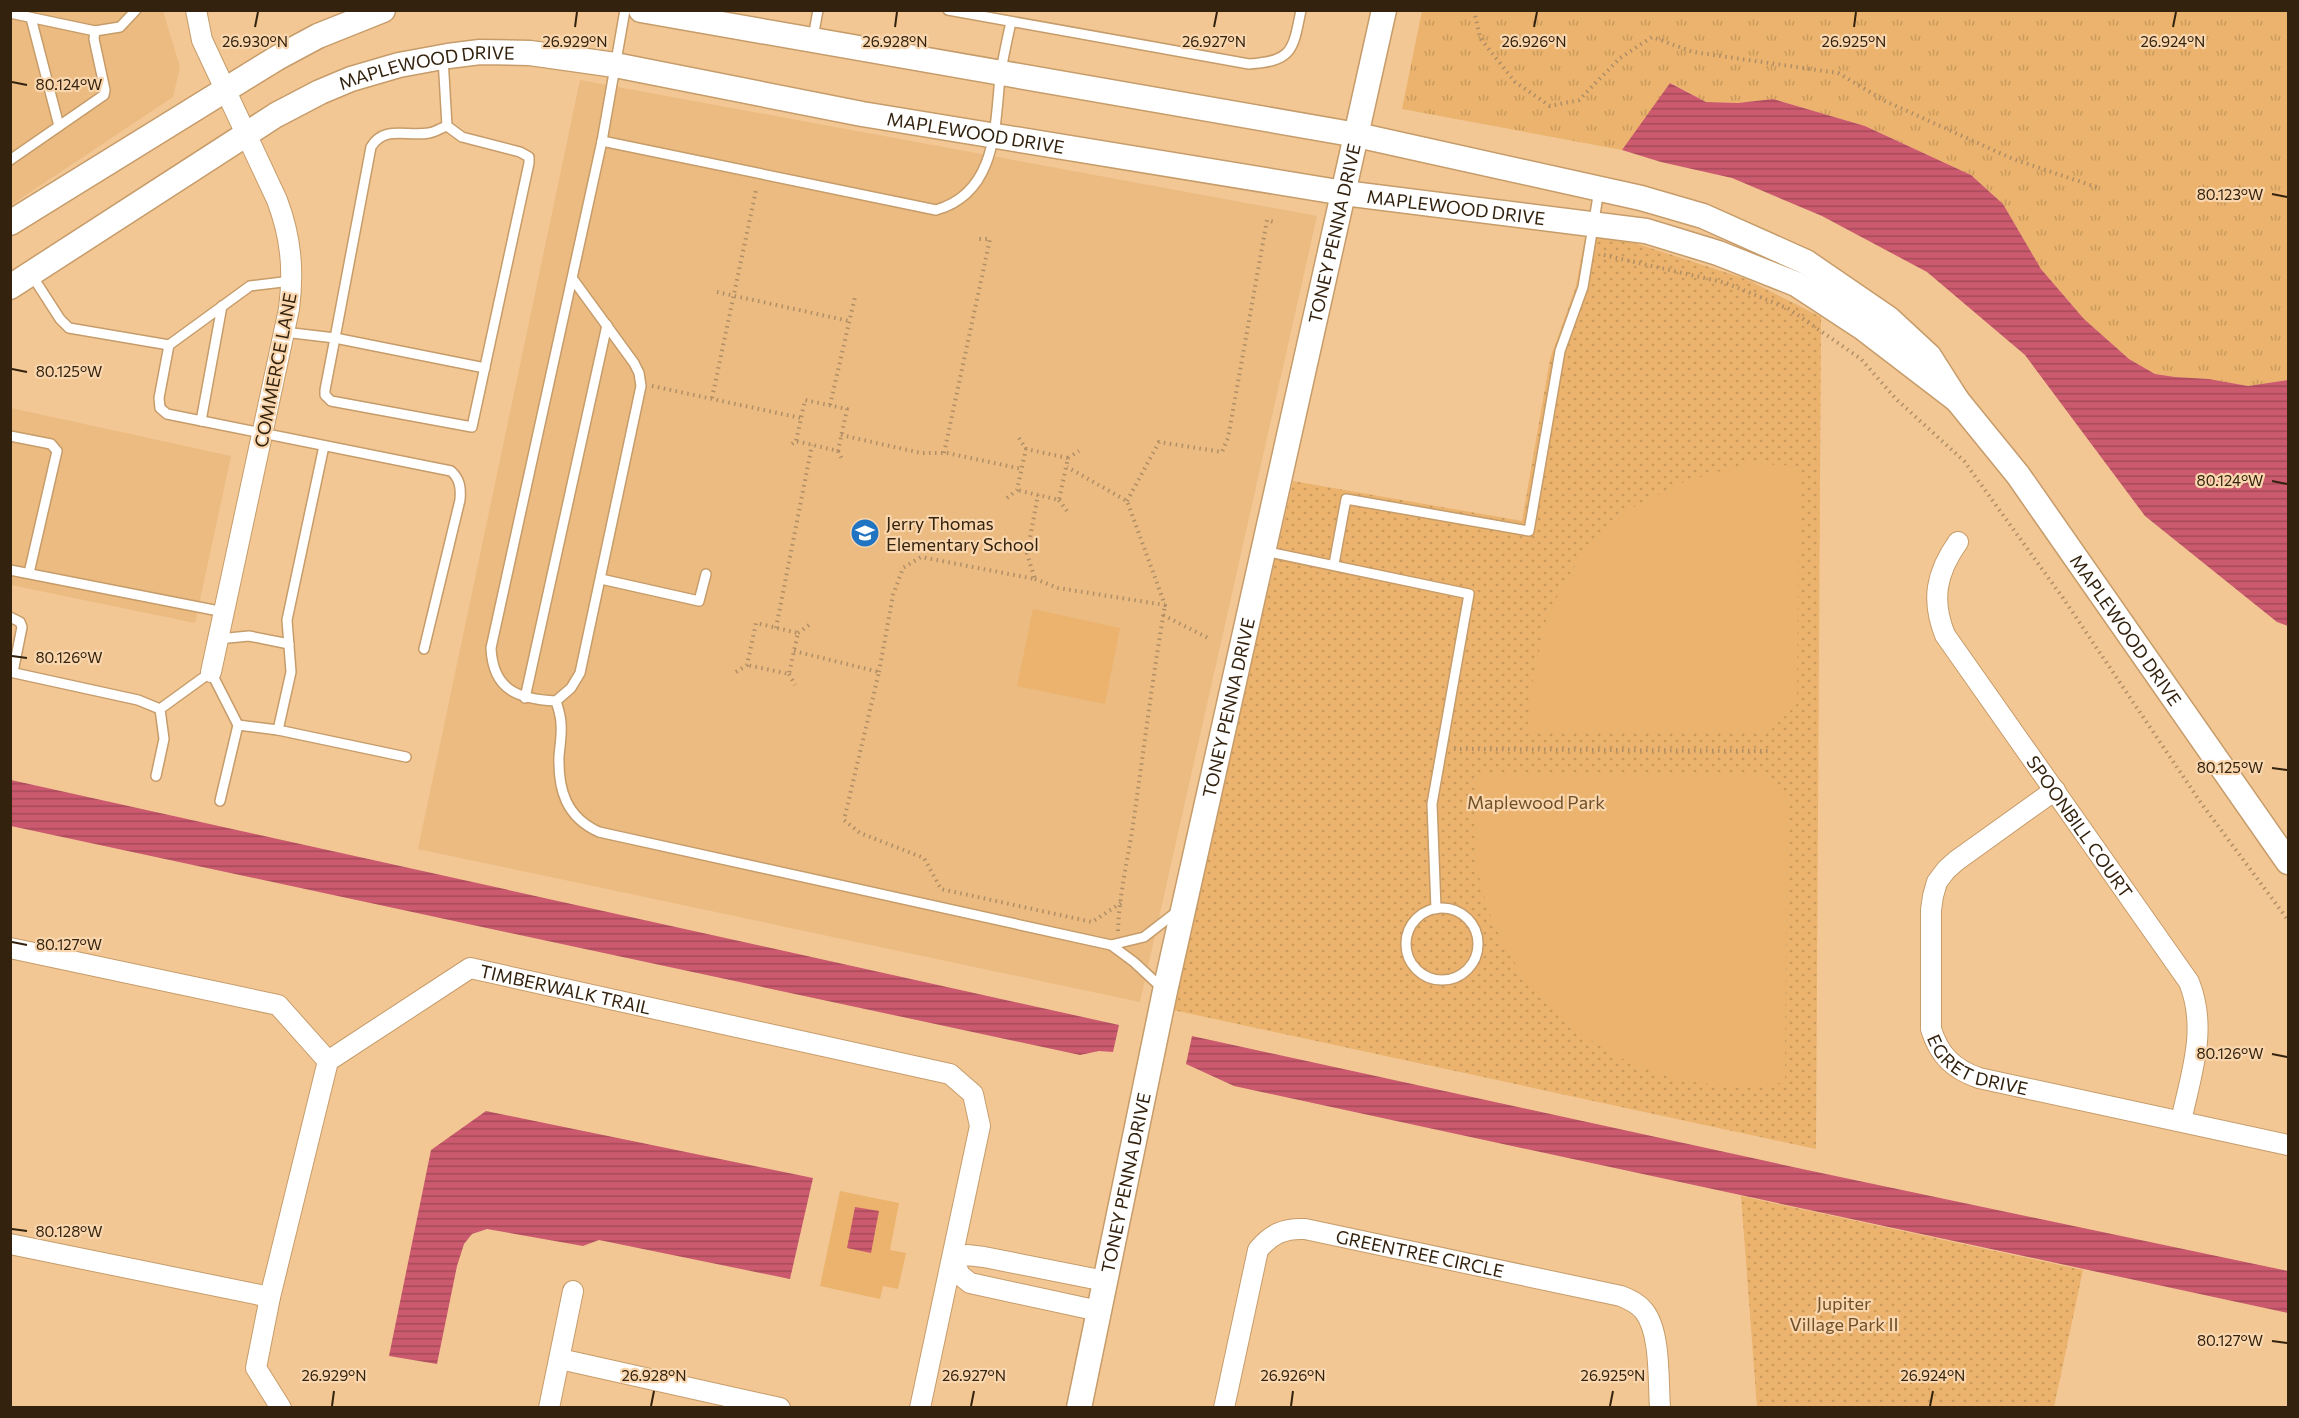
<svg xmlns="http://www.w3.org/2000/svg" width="2299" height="1418" font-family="Commissioner,sans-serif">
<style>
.built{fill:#ebbb81}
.grass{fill:url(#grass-tufts)}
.park{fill:url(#park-dots)}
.pitch{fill:#ebb36d}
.water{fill:url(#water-rules)}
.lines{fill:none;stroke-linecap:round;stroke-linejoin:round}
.service-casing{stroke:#c69c6a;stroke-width:12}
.minor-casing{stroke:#c69c6a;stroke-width:22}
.tertiary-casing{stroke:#c69c6a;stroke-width:27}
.path{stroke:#b08e65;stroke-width:4;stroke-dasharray:1.5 4.5;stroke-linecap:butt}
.service{stroke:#fff;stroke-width:9}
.minor{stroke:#fff;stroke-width:20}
.tertiary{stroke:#fff;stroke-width:24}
.ticks{fill:none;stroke:#33220e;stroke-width:2}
.labels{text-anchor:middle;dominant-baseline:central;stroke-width:4.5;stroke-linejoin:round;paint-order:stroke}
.street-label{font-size:18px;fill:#33220e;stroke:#f9d6ad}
.poi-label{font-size:18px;fill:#33220e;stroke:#f9d6ad;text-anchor:start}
.park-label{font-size:18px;fill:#6f4f27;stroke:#f9d6ad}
.ticks-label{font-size:15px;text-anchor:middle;fill:#33220e;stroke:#f9d6ad;stroke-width:4.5;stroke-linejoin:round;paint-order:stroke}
</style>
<defs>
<pattern id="grass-tufts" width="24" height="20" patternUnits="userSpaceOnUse" patternTransform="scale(1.5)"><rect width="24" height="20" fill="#ebb36d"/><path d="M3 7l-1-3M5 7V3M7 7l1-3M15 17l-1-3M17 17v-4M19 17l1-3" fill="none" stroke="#ca9a5d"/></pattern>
<pattern id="park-dots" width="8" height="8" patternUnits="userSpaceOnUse" patternTransform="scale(1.5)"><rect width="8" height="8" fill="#ebb36d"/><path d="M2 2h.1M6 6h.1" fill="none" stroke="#ca9a5d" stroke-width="1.8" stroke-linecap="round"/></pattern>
<pattern id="water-rules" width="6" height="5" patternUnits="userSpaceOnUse" patternTransform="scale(1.5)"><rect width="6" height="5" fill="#cb5a6e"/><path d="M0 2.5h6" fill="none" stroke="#a54a59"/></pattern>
</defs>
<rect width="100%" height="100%" fill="#f2c794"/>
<g class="built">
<path d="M11 11H163L180 67 173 97 11 205Z"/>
<path d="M580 80 1317 216 1140 1002 418 849Z"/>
<path d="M11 408 231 456 195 623 11 585Z"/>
</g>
<path class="grass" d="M1422 11H2288V380L2248 386 2209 379 2175 377 2155 374 2129 359 2084 319 2041 269 2003 204 1971 175 1865 126 1773 99 1738 103 1706 102 1671 83 1622 150 1402 109Z"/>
<g class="park">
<path d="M1586 233 1638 244 1746 279 1821 317 1816 1149 1173 1010 1293 481 1522 521 1550 359 1576 286Z"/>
<path d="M1741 1196 2083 1270 2054 1407H1757Z"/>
</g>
<g class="pitch">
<path d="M1747 463 1799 466 1797 704 1770 731H1527L1533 678 1546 621 1562 586 1591 541 1634 507 1684 482Z"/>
<path d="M1033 609 1120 628 1105 704 1017 686Z"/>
<path d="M1477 774H1764L1787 797 1785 1083C1755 1084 1724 1087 1694 1082 1585 1063 1495 976 1477 865 1472 835 1475 804 1477 774Z"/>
<path d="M840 1191 899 1203 890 1250 906 1253 898 1289 883 1286 880 1299 820 1286Z"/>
</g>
<g class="water">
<path d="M1670 83 1706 102 1738 103 1773 99 1865 126 1971 175 2003 204 2041 269 2084 319 2129 359 2155 374 2175 377 2209 379 2248 386 2288 380V626L2277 622 2145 516 2025 355 1927 272 1822 216 1732 178 1661 162 1622 150Z"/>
<path d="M11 780 1119 1025 1113 1052 1099 1051 1080 1055 11 826Z"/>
<path d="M1192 1036 1807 1170 2288 1271V1313L1234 1086 1186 1064Z"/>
<path d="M486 1111 813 1178 790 1279 599 1240 583 1246 487 1229 472 1234 464 1244 457 1266 437 1364 389 1356 431 1150Z"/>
<path d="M855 1207 879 1211 871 1253 847 1248Z"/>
</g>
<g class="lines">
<g class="service-casing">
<g id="service">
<path d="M948 10 1249 64C1293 61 1293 50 1301 10"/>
<path d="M10 13 95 31"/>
<path d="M31 18 59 126"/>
<path d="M813 38 818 10"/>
<path d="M447 126C441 128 435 132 429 133 407 137 384 125 371 147L335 338 485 368"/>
<path d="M602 141 936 210C996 193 995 128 1000 77 1003 58 1007 40 1011 22"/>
<path d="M10 160 104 95 105 90 94 39 95 31 120 27 136 10"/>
<path d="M31 274 60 319 69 328 169 345 250 286 291 281"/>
<path d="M572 278 634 363 639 373 641 386 580 673 571 688 556 701C519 699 493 691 491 648L602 141 625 10"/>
<path d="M284 332 335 338 325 390V395L331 401 472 427 529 163V157L520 152 462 137 447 126 443 58"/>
<path d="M169 345 159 398 160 408 167 414 451 471C460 479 461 488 460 500L424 649"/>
<path d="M201 421 222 306"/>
<path d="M10 436 51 444 57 451 29 573"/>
<path d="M324 446 287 620 291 672 278 730 406 757"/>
<path d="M1264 551 1469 594 1432 804 1436 909"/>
<path d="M1334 564 1346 499 1529 531 1560 351 1583 287 1599 190"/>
<path d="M10 570 224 612"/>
<path d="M601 579 699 601 706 574"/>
<path d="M10 617 20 622 22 627 13 672"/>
<path d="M218 639 249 636 289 644"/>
<path d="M10 672 138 700 160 709"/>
<path d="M525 698 607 325"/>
<path d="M556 701C558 708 561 716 561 724 562 734 560 745 559 756 558 790 566 817 599 832L1111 945 1134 962 1163 989"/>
<path d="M156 776 164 739 160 709 211 672 238 725"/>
<path d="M220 801 238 725 278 730"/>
<circle cx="1442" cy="944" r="36"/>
<path d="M1111 945 1144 937 1179 910"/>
</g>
</g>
<g class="minor-casing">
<g id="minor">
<path d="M196 10 202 40 277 200C291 237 294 270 289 309L211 672"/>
<path id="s1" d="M1958 542C1936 573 1931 600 1945 635L2189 982C2208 1029 2191 1074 2181 1121"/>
<path id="s2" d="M2055 790 1956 861 1946 870 1937 882 1933 896 1931 910V1029C1939 1055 1953 1069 1979 1078L2288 1145"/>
<path d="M10 948 278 1005 328 1061"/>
<path d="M10 1244 270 1297"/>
<path d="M1099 1311 970 1283 960 1275 953 1260 967 1255 984 1257 1105 1281"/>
<path d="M560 1359 780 1408"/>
<path id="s3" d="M281 1408 256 1368 270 1297 328 1061 470 968 950 1074 973 1094 980 1126 920 1408"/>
<path d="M549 1408 573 1291"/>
<path id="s4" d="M1224 1408 1258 1250C1271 1234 1284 1228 1305 1229L1621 1296C1630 1300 1638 1303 1644 1311 1661 1332 1658 1381 1660 1408"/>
</g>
</g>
<g class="tertiary-casing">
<g id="tertiary">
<path id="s5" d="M641 10 1357 135 1641 198 1703 216 1806 262 1889 319 1929 356 1957 400 2018 475 2288 862"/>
<path d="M10 223 277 58 318 36 383 10"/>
<path id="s6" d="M10 287 276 115 320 92 351 79 399 65 448 56 480 52 530 53 615 65 862 114 1344 193 1646 231 1718 253 1796 284 1863 328 1957 400"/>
<path id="s7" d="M1079 1408 1165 991 1384 10"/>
</g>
</g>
<g class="path">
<path d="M1474 10 1480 38 1515 82 1550 106 1579 100 1620 58 1652 37 1693 52 1838 73 1885 101 2013 159 2099 188"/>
<path d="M1604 255 1726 283 1789 309 1861 359 1896 399 1964 461 2063 598 2201 803 2288 920"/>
<path d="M717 292 849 321"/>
<path d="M652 386 801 418"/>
<path d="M712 398 756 190"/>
<path d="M830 405 855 297"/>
<path d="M841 435 921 453H947L1022 469"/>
<path d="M1019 438 1026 449"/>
<path d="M792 444 796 441 838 451 847 409 805 400 796 441"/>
<path d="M838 451 842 459"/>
<path d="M944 453 990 239H979"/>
<path d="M1068 458 1079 451"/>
<path d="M1007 498 1017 490 1026 449 1068 458 1059 500 1017 490"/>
<path d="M1059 500 1067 511"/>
<path d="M1127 501 1159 442 1222 452 1228 438 1267 220 1277 223"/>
<path d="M1035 579 1058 588 1165 605 1127 501 1067 467"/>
<path d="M1163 615 1208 638"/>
<path d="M776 628 812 445"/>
<path d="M798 633 809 625"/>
<path d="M794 651 879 672 844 820 860 833 924 858 941 889 1092 922 1121 903"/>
<path d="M736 672 747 665 756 623 798 633 789 674 747 665"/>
<path d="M879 672 893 595 903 568 921 557 1035 579 1027 554 1038 495"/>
<path d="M789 674 795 685"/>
<path d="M1454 749 1768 751"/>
<path d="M1118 931C1119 893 1129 855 1134 818 1144 747 1153 675 1165 605"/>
</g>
<use href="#service" class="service"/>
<use href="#minor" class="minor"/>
<use href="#tertiary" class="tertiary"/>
</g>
<path class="ticks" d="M255 27 258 12M575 27 577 12M895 27 897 12M1214 27 1217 12M1534 27 1537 12M1854 27 1856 12M2173 27 2176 12M12 82 27 85M2272 194 2287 197M12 369 27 372M2272 481 2287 484M12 656 27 658M2272 768 2287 770M12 942 27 945M2272 1054 2287 1057M12 1229 27 1231M2272 1341 2287 1343M332 1406 334 1391M651 1406 654 1391M971 1406 974 1391M1291 1406 1293 1391M1610 1406 1613 1391M1930 1406 1933 1391"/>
<defs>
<g id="school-disc" transform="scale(1.5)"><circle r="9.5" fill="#2174c2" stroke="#f9d6ad"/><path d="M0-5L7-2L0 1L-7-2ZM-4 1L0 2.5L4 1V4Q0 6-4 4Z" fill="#fff"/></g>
</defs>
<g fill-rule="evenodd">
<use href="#school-disc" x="865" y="533"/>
</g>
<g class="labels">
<g class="street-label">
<text stroke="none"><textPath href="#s6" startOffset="477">MAPLEWOOD DRIVE</textPath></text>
<text stroke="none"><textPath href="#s6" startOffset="1035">MAPLEWOOD DRIVE</textPath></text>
<text stroke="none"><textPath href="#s6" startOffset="1521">MAPLEWOOD DRIVE</textPath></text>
<text stroke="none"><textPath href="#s7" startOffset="1202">TONEY PENNA DRIVE</textPath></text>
<text transform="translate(275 370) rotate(-79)">COMMERCE LANE</text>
<text stroke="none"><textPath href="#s5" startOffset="1688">MAPLEWOOD DRIVE</textPath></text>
<text stroke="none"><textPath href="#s7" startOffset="716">TONEY PENNA DRIVE</textPath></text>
<text stroke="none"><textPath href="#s1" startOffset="333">SPOONBILL COURT</textPath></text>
<text stroke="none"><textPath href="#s3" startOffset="630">TIMBERWALK TRAIL</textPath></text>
<text stroke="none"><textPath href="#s2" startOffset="362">EGRET DRIVE</textPath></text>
<text stroke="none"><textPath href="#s7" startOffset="230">TONEY PENNA DRIVE</textPath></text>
<text stroke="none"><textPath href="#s4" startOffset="333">GREENTREE CIRCLE</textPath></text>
</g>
<g class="poi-label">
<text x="886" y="523">Jerry Thomas<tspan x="886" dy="21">Elementary School</tspan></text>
</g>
<g class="park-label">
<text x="1536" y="802">Maplewood Park</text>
<text x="1844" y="1303">Jupiter<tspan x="1844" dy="21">Village Park II</tspan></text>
</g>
</g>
<g class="ticks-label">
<text x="255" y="47">26.930°N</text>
<text x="575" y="47">26.929°N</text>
<text x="895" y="47">26.928°N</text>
<text x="1214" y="47">26.927°N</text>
<text x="1534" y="47">26.926°N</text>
<text x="1854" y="47">26.925°N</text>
<text x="2173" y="47">26.924°N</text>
<text x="69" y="90">80.124°W</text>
<text x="2230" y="200">80.123°W</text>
<text x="69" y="377">80.125°W</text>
<text x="2230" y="486">80.124°W</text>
<text x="69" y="663">80.126°W</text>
<text x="2230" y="773">80.125°W</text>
<text x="69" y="950">80.127°W</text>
<text x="2230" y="1059">80.126°W</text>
<text x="69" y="1237">80.128°W</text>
<text x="2230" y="1346">80.127°W</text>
<text x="334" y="1381">26.929°N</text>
<text x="654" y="1381">26.928°N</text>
<text x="974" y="1381">26.927°N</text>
<text x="1293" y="1381">26.926°N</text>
<text x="1613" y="1381">26.925°N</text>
<text x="1933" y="1381">26.924°N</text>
</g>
<rect width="2299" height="1418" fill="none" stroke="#33220e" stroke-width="24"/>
</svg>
